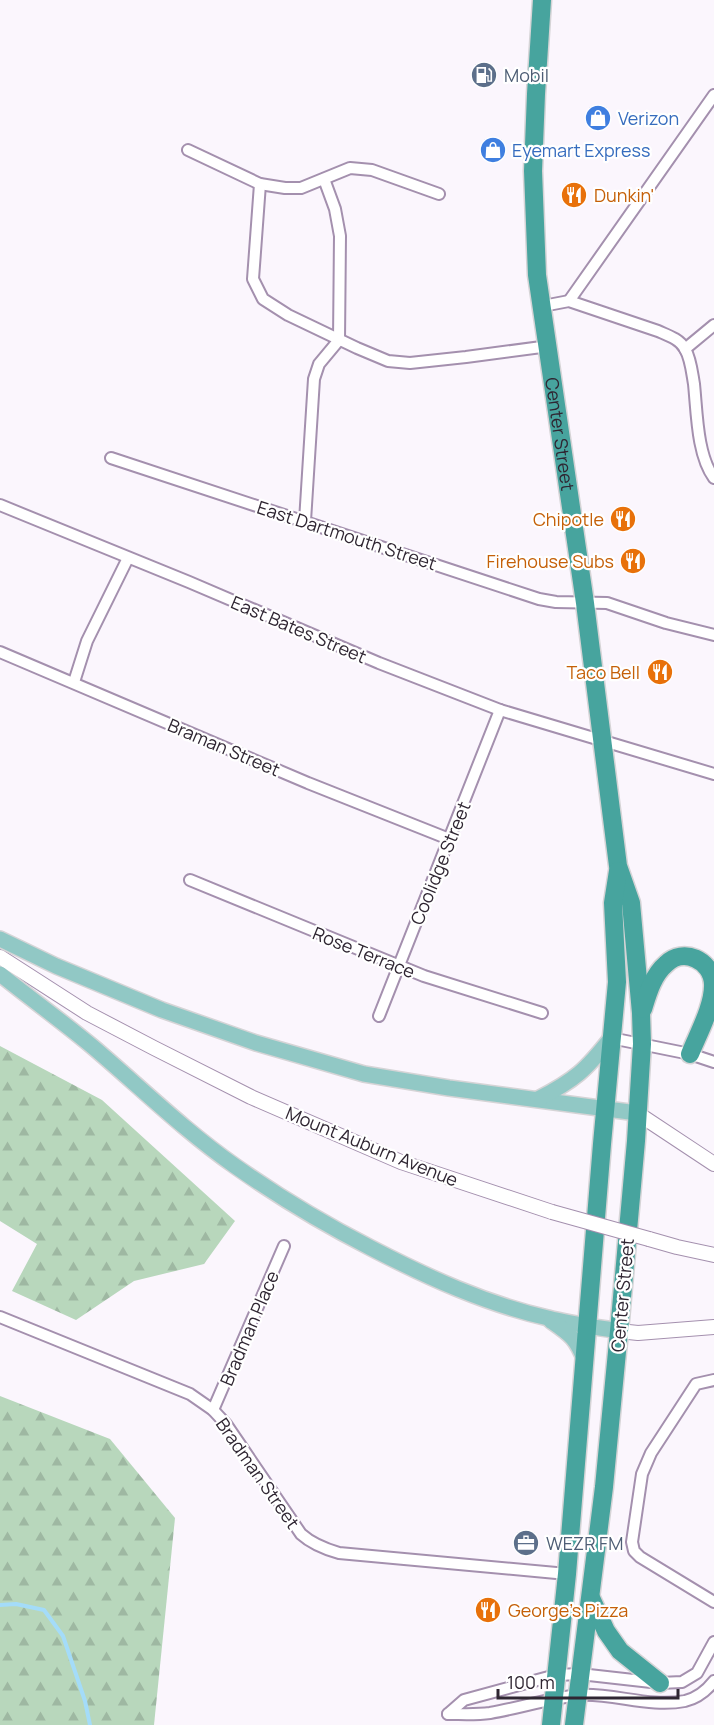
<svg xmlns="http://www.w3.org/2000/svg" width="714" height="1725" font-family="Manrope,sans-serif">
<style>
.forest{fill:url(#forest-firs)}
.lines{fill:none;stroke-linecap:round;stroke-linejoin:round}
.stream{stroke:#a4dcf9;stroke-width:4}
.street-casing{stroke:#a490ae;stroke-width:14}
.secondary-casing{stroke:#a490ae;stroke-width:16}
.primary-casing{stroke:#d5d4d6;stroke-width:18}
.highway-casing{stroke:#d5d4d6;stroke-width:21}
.street{stroke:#fff;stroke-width:10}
.secondary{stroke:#fff;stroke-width:14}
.primary{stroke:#91c8c5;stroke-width:15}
.highway{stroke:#47a49e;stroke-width:18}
.secondary-bridge-casing{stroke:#a490ae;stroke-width:16;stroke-linecap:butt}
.secondary-bridge{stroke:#fff;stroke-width:14}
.labels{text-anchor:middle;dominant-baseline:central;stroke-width:4.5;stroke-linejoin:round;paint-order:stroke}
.service-label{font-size:18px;fill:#4e5e75;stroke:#fff;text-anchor:start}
.shop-label{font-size:18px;fill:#366cbe;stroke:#fff;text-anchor:start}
.food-label{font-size:18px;fill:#c56008;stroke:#fff;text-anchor:end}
.street-label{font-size:18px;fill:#2f2632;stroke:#fff}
</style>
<defs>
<pattern id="forest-firs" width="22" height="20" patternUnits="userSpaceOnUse" patternTransform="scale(1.5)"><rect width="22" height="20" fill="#b8d7bc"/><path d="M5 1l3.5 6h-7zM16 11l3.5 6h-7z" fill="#9eb8a2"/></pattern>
</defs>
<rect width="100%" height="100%" fill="#fbf6fd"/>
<g class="forest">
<path d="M0 1046 102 1100 235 1221 204 1264 134 1281 76 1320 12 1291 37 1244 0 1221Z"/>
<path d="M0 1396 110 1439 175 1518 154 1725H0Z"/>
</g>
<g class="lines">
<path class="stream" d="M0 1605 16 1604 44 1610 63 1636 85 1701 90 1725"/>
<g class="street-casing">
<g id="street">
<path d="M188 150 260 184 285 188H301L350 168 372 170 439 194"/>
<path d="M260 184 253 279 263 299 288 315 357 348 388 361 410 363 466 357 549 346"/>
<path d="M569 301 714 95"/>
<path d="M543 306 569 301 658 331C667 335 680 339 685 349 691 359 692 373 694 384 697 413 697 455 714 478"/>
<path d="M685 349 714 325"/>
<path d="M111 458 539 599 556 602 607 603 666 623 714 635"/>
<path d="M0 505 189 582 379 663 500 710 714 774"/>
<path d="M305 521 314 379 319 364 339 340 340 236 335 209 324 179"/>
<path d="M0 652 308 783 449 839"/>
<path d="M74 682 87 641 128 558"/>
<path d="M190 880 424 976 542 1013"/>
<path d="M379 1016 500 710"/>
<path d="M611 1038 690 1054 714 1062"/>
<path d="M0 1317 190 1394 213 1410 226 1424 301 1534C312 1544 325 1549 339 1553L567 1574"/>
<path d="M714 1380 696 1384 651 1453 642 1474 632 1542 634 1551 640 1557 714 1602"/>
<path d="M213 1410 284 1246"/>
<path d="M448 1714 464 1700 556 1675 580 1674 660 1683 682 1682 697 1673 714 1642"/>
<path d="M448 1714C462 1714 476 1715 490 1713 520 1708 549 1698 580 1695 614 1693 650 1708 685 1701 697 1698 707 1690 714 1681"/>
</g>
</g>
<g class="secondary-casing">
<g id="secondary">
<path d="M0 957 87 1013 154 1048 251 1097 401 1162 552 1212"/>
<path d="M637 1113 714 1164"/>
<path d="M649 1239 677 1247 714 1255"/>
<path d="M619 1331 638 1333 714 1327"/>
</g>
</g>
<g class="primary-casing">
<g id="primary">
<path d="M0 939 56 966 162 1010 256 1043 364 1074 449 1088 637 1113"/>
<path d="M0 974C31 999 63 1022 93 1047 140 1087 185 1131 235 1166 279 1197 324 1224 371 1248 427 1277 486 1304 548 1318 571 1324 595 1327 619 1331"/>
<path d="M538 1099C575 1080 586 1070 611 1038"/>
<path d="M551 1321C571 1335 576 1338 585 1361"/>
</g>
</g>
<g class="highway-casing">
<g id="highway">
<path id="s1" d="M542 0 536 94 533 171 537 275 585 603 618 866 631 903 641 1013 642 1044 636 1141 619 1331 604 1487 574 1725"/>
<path d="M643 1009C648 993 653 975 666 964 683 947 712 960 713 984 714 1005 698 1034 690 1054"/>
<path d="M591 1598 606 1631 620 1651 660 1683"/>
<path d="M551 1725 567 1574 602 1144 617 982 613 903 618 871"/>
</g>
</g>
<use href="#street" class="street"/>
<use href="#secondary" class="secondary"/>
<use href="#primary" class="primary"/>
<use href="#highway" class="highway"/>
<g class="secondary-bridge-casing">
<path id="secondary-bridge" d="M552 1212 649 1239"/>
</g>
<use href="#secondary-bridge" class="secondary-bridge"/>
</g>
<defs>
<g id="fuel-disc" transform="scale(1.35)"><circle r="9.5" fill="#5c6f8a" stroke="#fff"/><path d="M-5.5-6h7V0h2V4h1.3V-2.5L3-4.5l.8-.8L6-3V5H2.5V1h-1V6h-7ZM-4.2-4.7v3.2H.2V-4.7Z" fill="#fff"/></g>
<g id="shop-disc" transform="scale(1.35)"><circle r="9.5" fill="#3f7fe0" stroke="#fff"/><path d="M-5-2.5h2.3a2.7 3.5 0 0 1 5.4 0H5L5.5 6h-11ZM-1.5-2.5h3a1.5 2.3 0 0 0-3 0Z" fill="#fff"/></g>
<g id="restaurant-disc" transform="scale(1.35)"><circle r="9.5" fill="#e8710a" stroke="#fff"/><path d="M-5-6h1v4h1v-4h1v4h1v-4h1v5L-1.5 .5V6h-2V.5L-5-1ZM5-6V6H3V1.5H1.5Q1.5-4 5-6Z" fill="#fff"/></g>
<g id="office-disc" transform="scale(1.35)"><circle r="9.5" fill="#5c6f8a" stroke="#fff"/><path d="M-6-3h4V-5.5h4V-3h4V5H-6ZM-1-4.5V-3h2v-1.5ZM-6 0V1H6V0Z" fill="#fff"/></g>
</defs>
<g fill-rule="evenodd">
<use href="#fuel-disc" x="484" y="75"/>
<use href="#shop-disc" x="598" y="118"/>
<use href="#shop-disc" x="493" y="150"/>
<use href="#restaurant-disc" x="574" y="195"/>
<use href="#restaurant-disc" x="623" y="519"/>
<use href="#restaurant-disc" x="633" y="561"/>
<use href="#restaurant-disc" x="660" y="672"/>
<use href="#office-disc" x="526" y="1543"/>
<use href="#restaurant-disc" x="488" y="1610"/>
</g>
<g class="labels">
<g class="service-label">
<text x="504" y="75">Mobil</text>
<text x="546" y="1543">WEZR FM</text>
</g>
<g class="shop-label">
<text x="618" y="118">Verizon</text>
<text x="512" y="150">Eyemart Express</text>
</g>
<g class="food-label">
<text x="594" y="195" text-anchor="start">Dunkin'</text>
<text x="604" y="519">Chipotle</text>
<text x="614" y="561">Firehouse Subs</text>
<text x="640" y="672">Taco Bell</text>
<text x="508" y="1610" text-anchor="start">George's Pizza</text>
</g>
<g class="street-label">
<text stroke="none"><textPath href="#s1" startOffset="436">Center Street</textPath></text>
<text transform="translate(347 535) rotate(18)">East Dartmouth Street</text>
<text transform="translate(299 629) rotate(23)">East Bates Street</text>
<text transform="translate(224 747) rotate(23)">Braman Street</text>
<text transform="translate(440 863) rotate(-68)">Coolidge Street</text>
<text transform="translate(364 952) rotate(22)">Rose Terrace</text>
<text transform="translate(372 1146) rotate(22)">Mount Auburn Avenue</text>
<text transform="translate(622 1295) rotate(-85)">Center Street</text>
<text transform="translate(249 1328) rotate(-67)">Bradman Place</text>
<text transform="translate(258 1473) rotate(55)">Bradman Street</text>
</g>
</g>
<path d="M498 1689v9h180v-9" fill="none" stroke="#2f2632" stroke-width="3"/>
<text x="507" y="1689" font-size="18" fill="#2f2632" stroke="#ffffff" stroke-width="4.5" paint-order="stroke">100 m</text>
</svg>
